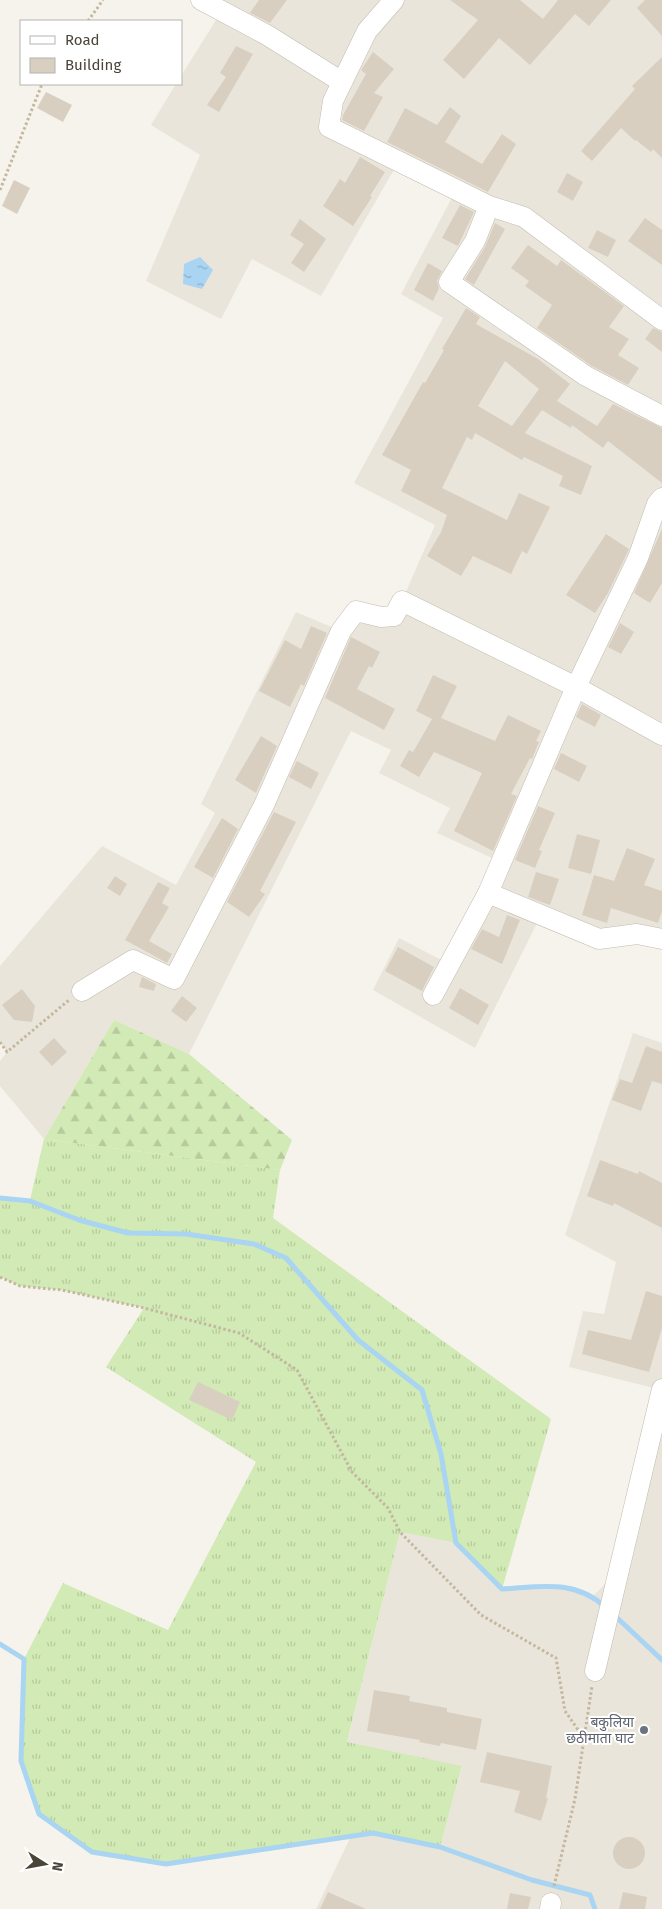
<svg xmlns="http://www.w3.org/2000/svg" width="662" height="1909" font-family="'Fira Sans','Noto Sans Devanagari',sans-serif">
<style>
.residential{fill:#eae5da}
.grass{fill:url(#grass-tufts)}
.forest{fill:url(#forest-firs)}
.water{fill:url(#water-ripples)}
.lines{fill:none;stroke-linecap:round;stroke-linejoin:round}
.stream{stroke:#a9d4f2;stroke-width:5}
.building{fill:#d8cfc1;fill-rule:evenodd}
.minor-casing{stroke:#c2bbae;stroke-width:21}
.path{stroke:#c4b79f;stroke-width:3;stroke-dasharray:2.5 2.5;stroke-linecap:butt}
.minor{stroke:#fff;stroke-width:20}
.worship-dot{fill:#6b7280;stroke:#fff;stroke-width:2}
.labels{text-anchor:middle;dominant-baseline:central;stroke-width:4;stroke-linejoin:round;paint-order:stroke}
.worship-label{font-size:14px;fill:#5b616d;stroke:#fff;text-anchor:end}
</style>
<defs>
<pattern id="grass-tufts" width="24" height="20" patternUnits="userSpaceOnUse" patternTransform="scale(1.25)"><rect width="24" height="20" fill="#d2eab5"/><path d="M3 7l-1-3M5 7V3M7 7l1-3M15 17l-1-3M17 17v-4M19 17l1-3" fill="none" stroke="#b6ca9c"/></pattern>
<pattern id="forest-firs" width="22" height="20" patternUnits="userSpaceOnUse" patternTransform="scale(1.25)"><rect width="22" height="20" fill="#d2eab5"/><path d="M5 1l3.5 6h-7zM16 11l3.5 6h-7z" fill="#b6ca9c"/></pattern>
<pattern id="water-ripples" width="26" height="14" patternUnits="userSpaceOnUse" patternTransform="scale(1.25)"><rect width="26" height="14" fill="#a9d4f2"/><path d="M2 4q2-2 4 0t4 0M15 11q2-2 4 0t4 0" fill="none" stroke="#8caec5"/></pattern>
</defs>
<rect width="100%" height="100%" fill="#f6f3ec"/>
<g class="residential">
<path d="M201 0H662V939H599L541 915 475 1048 373 990 399 938 449 964 501 862 437 833 450 808 379 773 391 750 351 731 189 1054 114 1020 44 1139 0 1086V1061L7 1052 0 1042V966L102 846 176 885 215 813 201 804 296 612 341 631 356 611 381 617 402 601 435 525 354 483 443 318 401 294 456 190 399 161 321 296 252 259 221 319 146 281 200 155 151 125 176 84H181V76L221 12Z"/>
<path d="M633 1033 662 1043V1909H316L351 1836 373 1833 440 1847 462 1767 347 1743 400 1532 456 1543 502 1589 562 1585 593 1596 617 1572 662 1390 569 1367 583 1311 604 1314 616 1262 565 1235Z"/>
</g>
<path class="grass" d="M44 1139 280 1170 273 1218 551 1419 502 1589 456 1543 400 1532 347 1742 462 1766 440 1847 373 1833 166 1864 92 1852 39 1814 21 1761 24 1659 63 1583 168 1630 256 1462 106 1367 144 1308 62 1290 20 1286 0 1277V1198L30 1200Z"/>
<path class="forest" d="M114 1020 189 1054 292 1140 280 1170 44 1139Z"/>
<path class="water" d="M200 257 213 270 202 289 183 284 184 264Z"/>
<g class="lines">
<g class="stream">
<path d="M0 1198 30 1201 79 1220 128 1233 186 1234 254 1244 286 1258 358 1340 422 1390 441 1454 456 1543 502 1589C540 1587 575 1579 605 1607"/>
<path d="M613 1614 662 1660"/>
<path d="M0 1644 24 1659 21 1761 39 1814 92 1852 166 1864 373 1833 440 1847 532 1880 590 1895 595 1909"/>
</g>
</g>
<g class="building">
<path d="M259 0H287L270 23 250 13Z"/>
<path d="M450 0H520L543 19 558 0H611L589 26 575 14 530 65 499 38 464 79 443 60 478 20Z"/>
<path d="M645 0H662V36L637 8Z"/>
<path d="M236 46 253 54 219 112 207 105 226 77 220 73Z"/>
<path d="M373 52 394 69 374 93 383 97 364 131 342 120 343 115 366 74 361 70Z"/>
<path d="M662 57V158L653 149 651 152 636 140 635 141 621 128 592 161 581 151 635 89 632 86Z"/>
<path d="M46 92 72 105 63 122 37 108Z"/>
<path d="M450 107 461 116 445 142 482 164 502 134 516 144 488 192 387 142 405 108 437 125Z"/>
<path d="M360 157 385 172 370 196 372 197 353 226 323 206 340 179 345 183Z"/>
<path d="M567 173 583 182 573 201 557 192Z"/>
<path d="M14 180 30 188 17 214 2 206Z"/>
<path d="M460 205 474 212 458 246 442 238Z"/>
<path d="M645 218 662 230V265L628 241Z"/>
<path d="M300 219 326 239 304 272 291 263 304 244 290 235Z"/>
<path d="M495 223 505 229 474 285 465 279 485 247Z"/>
<path d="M597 230 616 240 608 257 588 248Z"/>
<path d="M528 245 557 266 561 260 624 306 609 327 629 339 618 355 639 368 628 385 592 366 537 328 552 305 525 286 529 281 511 268Z"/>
<path d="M428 263 442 271 437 281 439 288 433 301 414 290Z"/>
<path d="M466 308 480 317 476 324 538 359 570 384 557 401 597 426 613 404 662 428V483L608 441 603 448 572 425 571 428 542 410 525 433 592 466 581 495 559 486 563 476 524 457 522 460 475 433 472 440 467 437 442 488 507 520 519 493 550 507 527 554 522 551 511 574 473 556 461 576 427 556 441 532 447 515 401 491 411 470 382 455 423 382 425 383 444 350 442 349ZM505 361 539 389 512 426 478 406Z"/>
<path d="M653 328 662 332V352L645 339Z"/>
<path d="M662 529V583L650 603 634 593Z"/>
<path d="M606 534 629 549 608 593 595 613 566 595Z"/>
<path d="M620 623 634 632 621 654 608 647Z"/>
<path d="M311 626 327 633 304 686 301 684 290 707 259 691 285 640 301 649Z"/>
<path d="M351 637 380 652 372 668 369 666 357 689 395 709 384 730 325 698Z"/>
<path d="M433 675 457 686 441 718 495 741 508 715 541 731 536 741 539 742 532 759 530 758 511 794 517 796 493 851 454 831 482 773 434 752 419 777 400 766 409 750 413 752 432 719 416 711Z"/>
<path d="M582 704 601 715 595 727 576 717Z"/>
<path d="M261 736 277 746 256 793 235 780Z"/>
<path d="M561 753 587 766 579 782 554 769Z"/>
<path d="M297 761 319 773 311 789 289 777Z"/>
<path d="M538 806 555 813 539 850 542 851 535 868 515 860Z"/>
<path d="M274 812 296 822 260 891 265 894 249 917 227 902Z"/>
<path d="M222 818 238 829 213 878 194 867Z"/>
<path d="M577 834 600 840 591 874 568 868Z"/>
<path d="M627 848 655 859 644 885 662 891V911L658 923 611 908 607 923 582 915 594 875 614 881Z"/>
<path d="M536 872 559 879 550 905 528 897Z"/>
<path d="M115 876 127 884 120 896 107 888Z"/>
<path d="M158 882 170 888 162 903 169 907 149 941 172 954 167 963 125 940Z"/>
<path d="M507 915 520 920 502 964 471 949 482 929 499 937Z"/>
<path d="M398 947 434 967 422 991 385 971Z"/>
<path d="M142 977 156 984 154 991 139 987Z"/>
<path d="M460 988 489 1005 478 1025 449 1008Z"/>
<path d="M22 989 35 1006 32 1022 14 1020 2 1005Z"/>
<path d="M182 996 197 1008 186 1022 171 1011Z"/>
<path d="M54 1038 67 1052 52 1066 39 1052Z"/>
<path d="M646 1046 662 1052V1084L652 1081 641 1111 612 1100 620 1079 632 1083Z"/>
<path d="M600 1160 638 1174 639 1171 662 1183V1228L614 1203 613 1206 587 1196Z"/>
<path d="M646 1291 662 1296V1328L649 1372 582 1354 588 1330 631 1340Z"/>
<path d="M198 1382 240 1402 232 1420 189 1400Z"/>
<path d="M374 1690 410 1696 409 1701 447 1708V1712L482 1719 476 1750 441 1743 440 1746 419 1742 420 1740 367 1731Z"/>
<path d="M487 1752 552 1766 546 1798H548L541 1821 514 1812 520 1791 480 1782Z"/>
<circle cx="629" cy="1853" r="16"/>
<path d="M328 1892 366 1909H320Z"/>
<path d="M623 1892 647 1897 645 1909H619Z"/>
<path d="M510 1893 531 1897 528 1909H507Z"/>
</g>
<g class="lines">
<g class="minor-casing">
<g id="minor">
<path d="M201 0 267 35 342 82"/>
<path d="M394 0 367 31 333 101 329 127 489 206 475 241 449 282 586 376 662 416"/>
<path d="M489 206 524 217 662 320"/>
<path d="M488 893 599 939 637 934 662 939"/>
<path d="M82 991 133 960 174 979 264 805 341 631 356 611 381 617 394 616 402 601 576 687 662 735"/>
<path d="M433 995 488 893 576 687 638 558 657 504 662 498"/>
<path d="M595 1671 662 1389"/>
<path d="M550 1909 551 1903"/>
</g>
</g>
<g class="path">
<path d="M88 21 103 0"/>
<path d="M0 190 42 84"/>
<path d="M0 1042 7 1052 69 1000"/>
<path d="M0 1277 20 1286 62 1290 144 1308 239 1333 297 1370 352 1472 388 1508 400 1532 481 1615 556 1658 565 1711 583 1737"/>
<path d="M554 1886 575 1799 592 1686"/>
</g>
<use href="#minor" class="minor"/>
</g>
<circle class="worship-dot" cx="644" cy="1730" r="5"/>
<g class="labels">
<g class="worship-label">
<text x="634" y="1722">बकुलिया<tspan x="634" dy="16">छठीमाता घाट</tspan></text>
</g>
</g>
<rect x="20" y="20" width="162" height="65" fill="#ffffff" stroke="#b7b4b0"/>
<rect x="30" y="36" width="25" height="8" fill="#ffffff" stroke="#b7b4b0"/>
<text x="65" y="45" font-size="15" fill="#4b4439">Road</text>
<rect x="30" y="58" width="25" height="15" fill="#d8cfc1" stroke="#b7b4b0"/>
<text x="65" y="70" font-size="15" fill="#4b4439">Building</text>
<g transform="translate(45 1864) rotate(101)" stroke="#ffffff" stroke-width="4" paint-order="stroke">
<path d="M0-4L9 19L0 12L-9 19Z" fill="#4b4439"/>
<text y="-8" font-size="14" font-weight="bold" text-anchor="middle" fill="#4b4439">N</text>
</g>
</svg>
